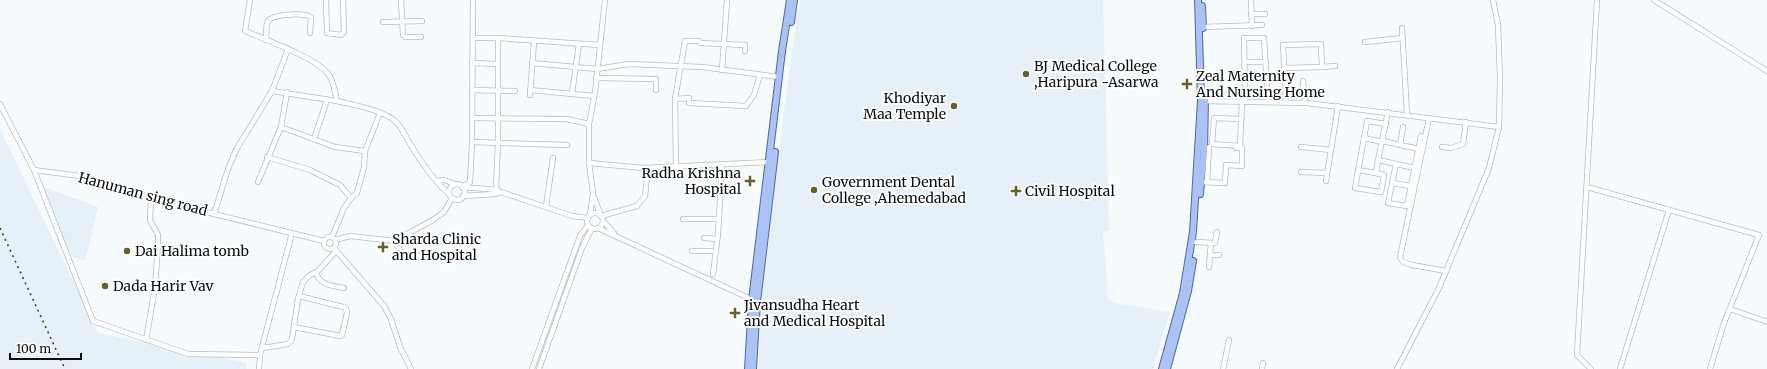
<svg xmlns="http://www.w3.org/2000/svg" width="1767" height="369" font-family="Merriweather,serif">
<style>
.built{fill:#e5f0f8}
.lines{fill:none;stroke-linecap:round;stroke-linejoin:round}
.minor-casing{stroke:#b5bcc2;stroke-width:6}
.major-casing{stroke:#4d68a1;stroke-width:8}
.minor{stroke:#fff;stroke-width:4.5}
.major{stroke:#aac2f5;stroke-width:6}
.rail{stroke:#343639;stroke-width:1.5;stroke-dasharray:2 4;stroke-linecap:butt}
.poi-dot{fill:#65602c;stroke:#fff;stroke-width:1.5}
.labels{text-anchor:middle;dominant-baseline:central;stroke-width:4;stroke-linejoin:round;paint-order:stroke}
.poi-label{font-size:14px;fill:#0b0d0f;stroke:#fff;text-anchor:start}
.street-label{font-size:14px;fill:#0b0d0f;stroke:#fff}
</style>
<rect width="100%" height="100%" fill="#f6fbfe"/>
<g class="built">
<path d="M801 0H1103L1109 230 1103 232 1108 299 1115 303 1170 312 1153 369H758L763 290 785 103 798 9Z"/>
<path d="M0 129 98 333 246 363 247 369H0Z"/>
<path d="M44 187 98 207 85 261 70 256Z"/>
</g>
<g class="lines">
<g class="minor-casing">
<g id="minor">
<path d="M250 0 245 31C264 39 319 59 329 75 334 82 335 93 337 101 353 105 385 110 397 123 402 128 406 137 410 144 420 160 434 182 449 194"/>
<path d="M326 0 327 33 341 35 344 32 343 0"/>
<path d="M401 0 403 35 405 37H421"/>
<path d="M1251 0 1252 26"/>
<path d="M1654 0 1767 71"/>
<path d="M1251 14H1265"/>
<path d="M383 22 422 21"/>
<path d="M1203 27 1262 25"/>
<path d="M1402 28 1407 115"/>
<path d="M473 38H498V142L496 189"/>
<path d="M498 38 600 45"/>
<path d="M266 40C267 34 265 26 268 21 273 14 301 13 309 16L311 18 310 33"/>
<path d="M1365 42 1403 38"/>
<path d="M1245 62H1266"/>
<path d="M472 63 498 64"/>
<path d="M532 63 597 69 629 64 702 67 779 77"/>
<path d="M1322 67 1335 66"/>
<path d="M1284 68 1322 67 1321 44 1283 45 1286 102"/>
<path d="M722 70 727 0"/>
<path d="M1245 74H1267"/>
<path d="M596 78 656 79V90"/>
<path d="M1303 81 1305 103"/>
<path d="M472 90 515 91"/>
<path d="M530 90 594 96"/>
<path d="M272 91 288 49"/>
<path d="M287 92 281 127 335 147 365 151"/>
<path d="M572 93 579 44"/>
<path d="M530 95 534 42"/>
<path d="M1245 95H1268"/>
<path d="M675 99 689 98V103L746 106 754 95 760 75"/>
<path d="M1203 101 1307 103 1499 127"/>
<path d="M1245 101 1244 38H1264L1268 102"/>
<path d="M0 104 34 170 80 176 157 200 324 241"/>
<path d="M1388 112 1378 160 1415 168"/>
<path d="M472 118 567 119 589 124"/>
<path d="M1429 118 1400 257 1403 262 1412 265 1446 271"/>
<path d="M1242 119 1214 118 1212 144 1240 146 1242 101"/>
<path d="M1364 138 1382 142"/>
<path d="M314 139 327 100"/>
<path d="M1382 141 1419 149"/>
<path d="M472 142 567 145"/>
<path d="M1400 145 1403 127"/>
<path d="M1301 147 1331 150"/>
<path d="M1442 147 1451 148 1463 144 1466 122"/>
<path d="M267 157 310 170 340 185 351 198"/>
<path d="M589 163 644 168 770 162"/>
<path d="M1396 164 1388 203 1407 206 1421 136"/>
<path d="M676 167 675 99 685 41H699L700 43 745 45V51"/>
<path d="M34 170 93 321 188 354 260 355"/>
<path d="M1358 170 1376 173 1378 160"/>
<path d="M1301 172 1327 173"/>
<path d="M1376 173 1384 175 1381 192 1355 188 1367 121 1386 124"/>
<path d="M437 181 444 180 455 184"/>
<path d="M1326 181 1338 106"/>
<path d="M258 182 281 127"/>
<path d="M1201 182 1225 183 1226 165 1242 166V148H1236"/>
<path d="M1207 182 1209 147"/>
<path d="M1392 183 1411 186"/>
<circle cx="457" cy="192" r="8"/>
<path d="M462 187 470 182 472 142 473 0"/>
<path d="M462 187 498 190"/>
<path d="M1587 187 1759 235 1724 323 1710 369"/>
<path d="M463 196 496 194 501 192 572 216 588 218"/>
<path d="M594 197 601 216 637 206 645 196 648 168"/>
<path d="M546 206 553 158"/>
<circle cx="595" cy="221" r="8"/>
<path d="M214 214 228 169 236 150 272 91 337 101"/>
<path d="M590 215 593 193 589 163V124L595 93 605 0"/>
<path d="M683 219H718"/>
<path d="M603 221 614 233"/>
<path d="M598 228 753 300"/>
<circle cx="330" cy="243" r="6"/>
<path d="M332 237 344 208 351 198 357 193 364 167 365 151 380 113"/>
<path d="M704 238 717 239"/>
<path d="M335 240 350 236 394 241 433 220 444 212 452 198"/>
<path d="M394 241 403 254 428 257"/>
<path d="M1195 242 1215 243 1217 232"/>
<path d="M334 248 384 306 391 319 400 347 411 369"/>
<path d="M692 251H715"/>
<path d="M1210 255H1219"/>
<path d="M1209 267 1211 243"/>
<path d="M316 272C320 286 331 285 344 288"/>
<path d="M713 274 718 234 722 165"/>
<path d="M1730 309 1767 322"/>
<path d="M294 327 340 336 342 335 347 313 346 308 343 307 299 296"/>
<path d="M146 340 155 288 158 244V235L150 220 151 198"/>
<path d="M263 348 288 344 292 339 298 299 303 282 310 275 318 271 336 251"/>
<path d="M259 369 260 355 292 233"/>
<path d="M532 369 580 236 588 225"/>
<path d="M539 369 582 248 592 228"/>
<path d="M1223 369 1229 340"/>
<path d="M1262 369 1263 363"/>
<path d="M1397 369 1439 288 1489 168 1499 127 1500 78 1498 25 1493 0"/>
<path d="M1591 369 1577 355 1597 0"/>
<path d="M1620 369 1669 210"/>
</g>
</g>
<g class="major-casing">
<g id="major">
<path d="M1202 6 1203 28"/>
<path d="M791 22 794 0"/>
<path d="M1200 194 1204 152 1205 98"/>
<path d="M748 369 752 300 782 51 790 0"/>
<path d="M753 369 757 302 775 152"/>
<path d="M1162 369 1183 293 1193 232 1201 101 1198 0"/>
<path d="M1167 369 1188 291 1193 261"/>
</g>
</g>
<use href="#minor" class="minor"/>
<use href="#major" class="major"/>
<path class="rail" d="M0 228 65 369"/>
</g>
<g class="poi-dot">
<circle cx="1026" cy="74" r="4"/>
<path d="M1185 78h4v4h4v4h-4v4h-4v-4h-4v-4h4z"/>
<circle cx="954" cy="106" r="4"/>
<path d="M748 175h4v4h4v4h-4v4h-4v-4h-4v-4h4z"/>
<circle cx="814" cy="190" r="4"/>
<path d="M1014 185h4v4h4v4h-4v4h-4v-4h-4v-4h4z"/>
<path d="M381 241h4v4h4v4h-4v4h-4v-4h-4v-4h4z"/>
<circle cx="127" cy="251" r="4"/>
<circle cx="105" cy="286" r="4"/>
<path d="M733 307h4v4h4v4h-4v4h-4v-4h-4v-4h4z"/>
</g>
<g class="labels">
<g class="poi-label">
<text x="1034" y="66">BJ Medical College<tspan x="1034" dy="16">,Haripura -Asarwa</tspan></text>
<text x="1196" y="76">Zeal Maternity<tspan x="1196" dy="16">And Nursing Home</tspan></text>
<text x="946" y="98" text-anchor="end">Khodiyar<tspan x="946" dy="16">Maa Temple</tspan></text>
<text x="741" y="173" text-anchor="end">Radha Krishna<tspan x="741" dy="16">Hospital</tspan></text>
<text x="822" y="182">Government Dental<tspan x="822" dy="16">College ,Ahemedabad</tspan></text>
<text x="1025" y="191">Civil Hospital</text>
<text x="392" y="239">Sharda Clinic<tspan x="392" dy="16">and Hospital</tspan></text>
<text x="135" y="251">Dai Halima tomb</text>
<text x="113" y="286">Dada Harir Vav</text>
<text x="744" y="305">Jivansudha Heart<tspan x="744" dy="16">and Medical Hospital</tspan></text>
</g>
<g class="street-label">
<text transform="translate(143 194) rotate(15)">Hanuman sing road</text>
</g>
</g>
<path d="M10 353v6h71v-6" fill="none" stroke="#0b0d0f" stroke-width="2"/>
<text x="16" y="353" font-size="12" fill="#0b0d0f" stroke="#ffffff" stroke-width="3" paint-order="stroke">100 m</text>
</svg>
